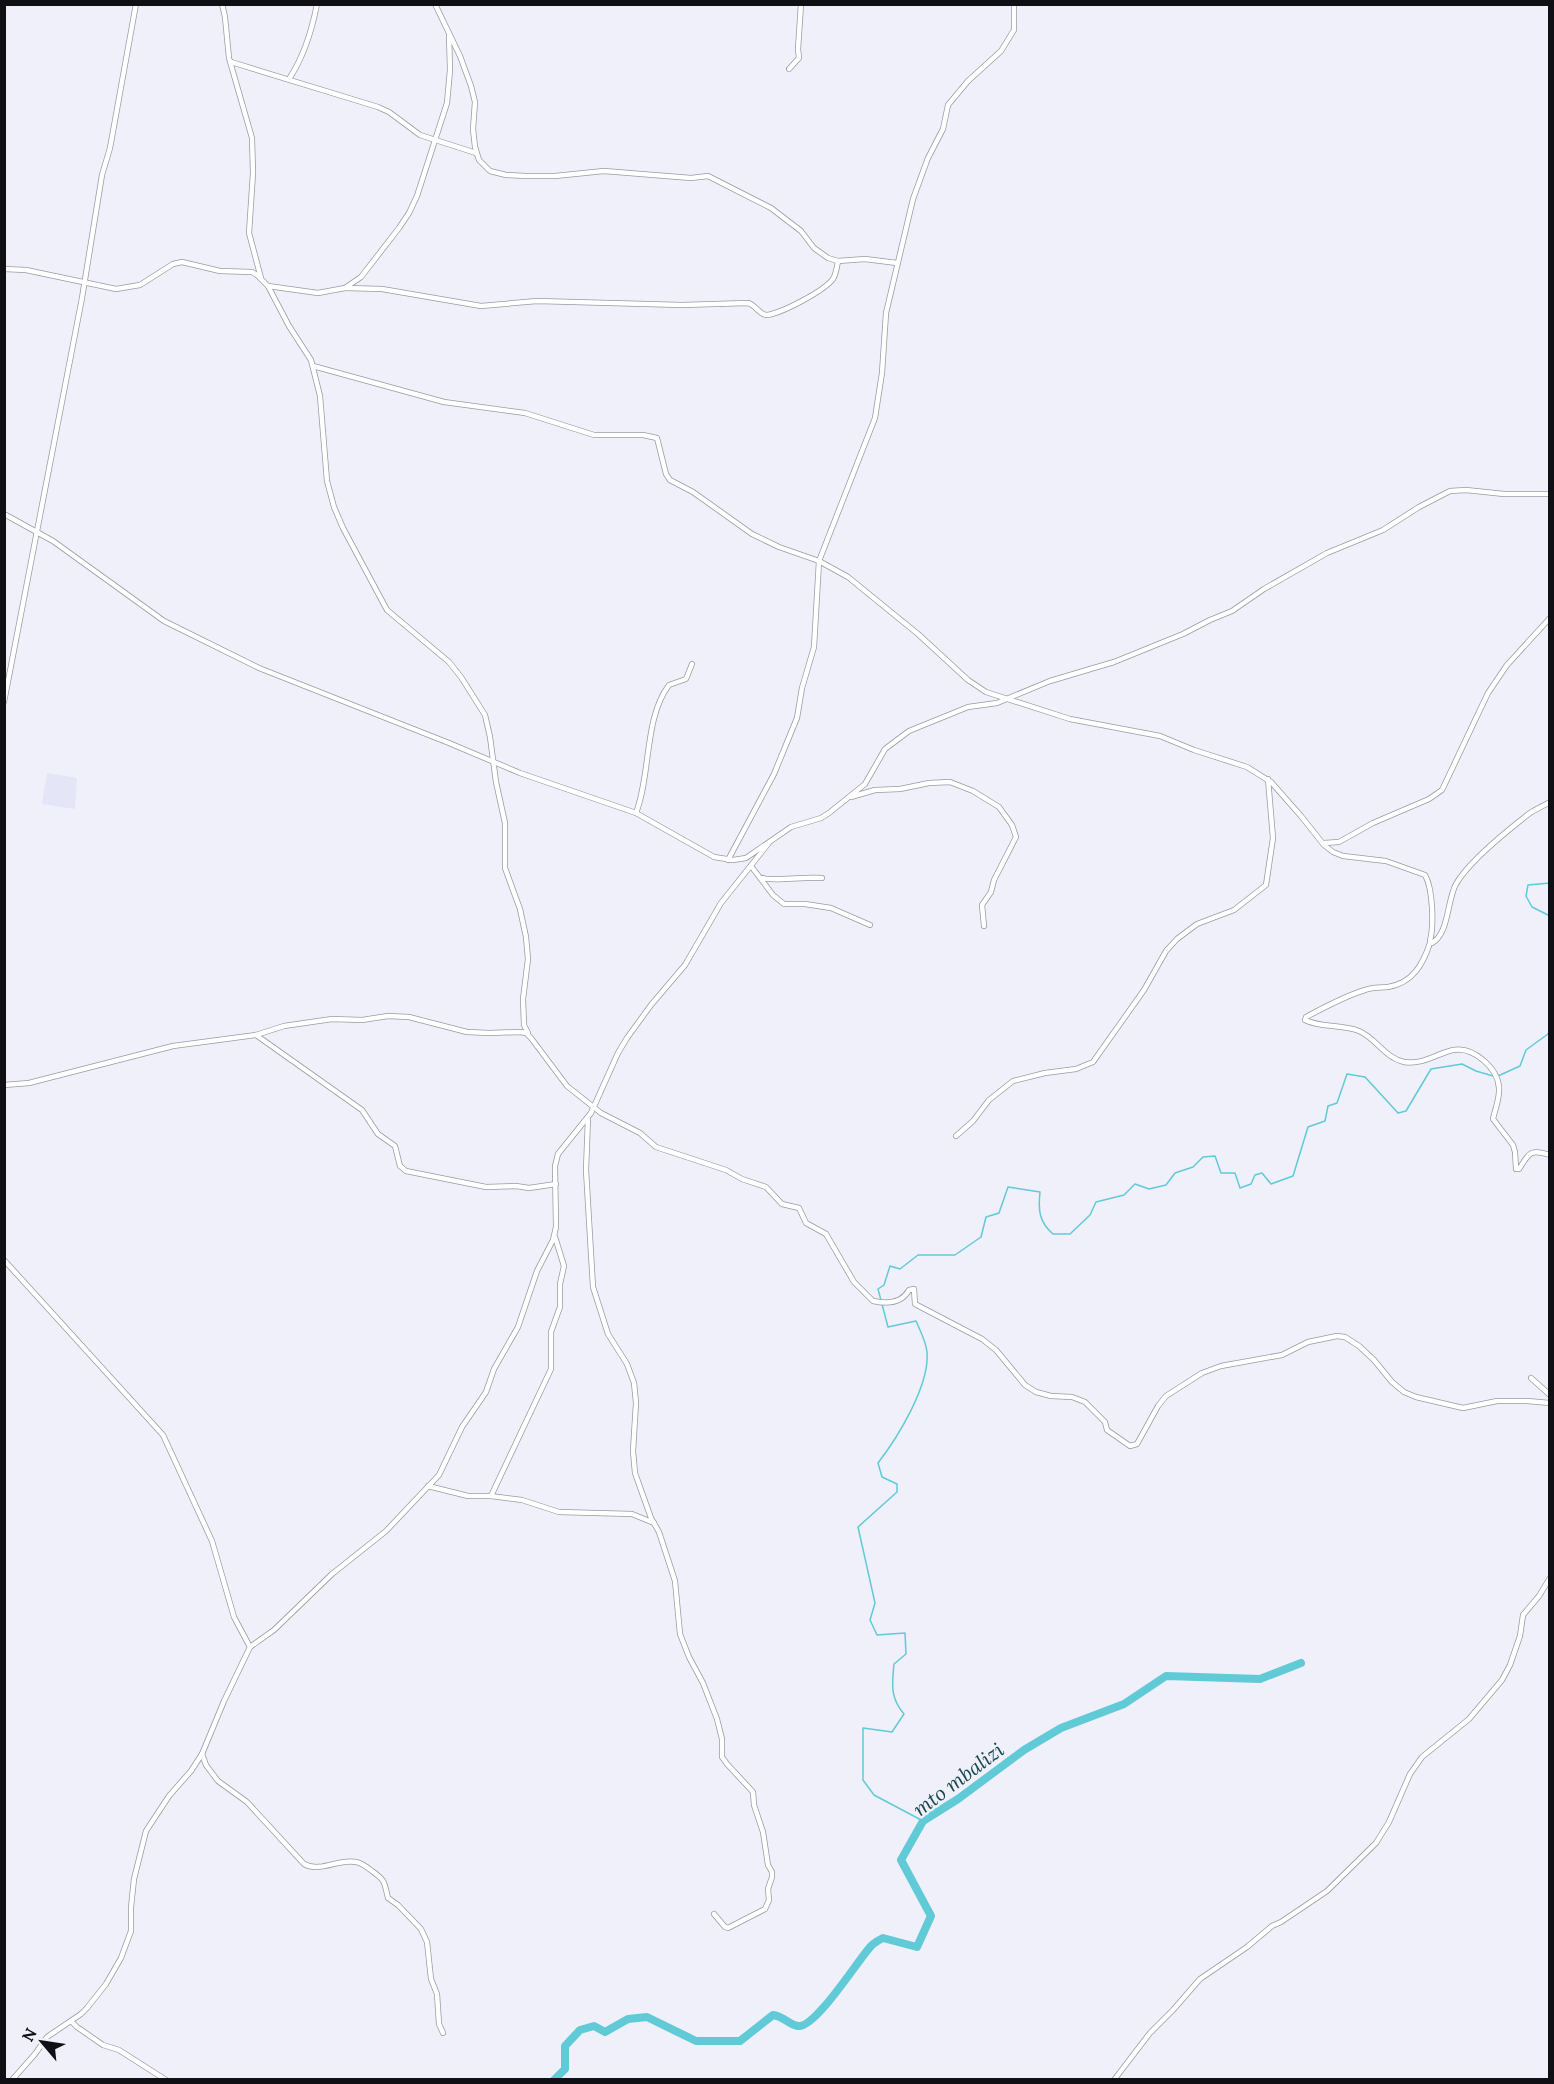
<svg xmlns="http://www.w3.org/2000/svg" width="1554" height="2084" font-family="Lora,serif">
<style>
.built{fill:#e4e5f7}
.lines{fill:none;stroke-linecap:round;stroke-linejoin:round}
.stream{stroke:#60cad7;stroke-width:1.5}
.river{stroke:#60cad7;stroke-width:8}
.street-casing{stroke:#999aa3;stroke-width:6}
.street{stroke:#fff;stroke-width:4.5}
.labels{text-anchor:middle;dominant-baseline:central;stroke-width:5;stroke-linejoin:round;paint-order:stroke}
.water-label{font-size:20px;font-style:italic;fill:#15464b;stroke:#eff0fa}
</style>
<rect width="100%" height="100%" fill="#eff0fa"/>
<path class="built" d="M47 773 77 778 75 809 42 804Z"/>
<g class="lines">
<g class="stream">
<path d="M1550 883 1528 885 1526 896 1532 907 1550 916"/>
<path d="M1498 1076 1520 1066 1526 1050 1548 1034 1550 1029"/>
<path d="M923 1821 874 1795 863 1780V1728L892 1732 904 1714C890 1698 892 1684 894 1664L906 1654 905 1633 877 1635 870 1620 875 1603 858 1527 897 1492V1484L882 1477 878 1463C898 1437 930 1385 927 1352 926 1342 920 1330 916 1321L888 1327 878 1289 884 1285 890 1266 900 1269 918 1255H955L981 1237 986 1217 999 1213 1008 1187 1040 1192C1038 1210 1039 1222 1053 1234H1070L1090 1215 1096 1202 1124 1195 1135 1184 1149 1189 1166 1185 1175 1173 1193 1167 1203 1157 1215 1156 1221 1173H1235L1240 1188 1251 1184 1255 1175 1262 1173 1271 1184 1293 1176 1308 1127 1325 1121 1328 1106 1337 1103 1347 1074 1365 1077 1398 1113 1406 1111 1431 1069 1462 1064 1476 1071 1493 1076"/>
</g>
<path class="river" d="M554 2080 565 2069V2046L580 2030 594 2026 605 2032 628 2019 647 2017 696 2041H740L773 2015C785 2017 789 2025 798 2026 815 2029 858 1960 871 1946 875 1942 879 1940 883 1938L917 1947 931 1916 901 1860 923 1821 958 1799 1024 1750 1061 1728 1124 1704 1166 1676 1260 1679 1301 1663"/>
<g class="street-casing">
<g id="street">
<path d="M222 4 225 17 229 58 252 138 253 173 249 233 261 278"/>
<path d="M435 4 460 56 471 86 475 102 473 129 475 147 479 160 490 171 506 175 525 176H555L604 171 691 178 708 176 771 208 801 231 814 248 828 258 838 261 865 259 897 263"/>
<path d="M231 62 378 107 389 112 420 135 476 153"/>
<path d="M789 69 799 58 798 49 801 4"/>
<path d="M289 79C303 58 312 30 317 4"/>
<path d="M4 269 26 270 116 289 140 285 173 264 182 262 220 271 252 272 257 275 268 286 289 326 311 360 320 396 327 481 334 507 343 528 387 610 449 662 461 677 485 715 490 737 496 782 505 823V868L520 909 526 937 528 959 523 999 524 1025 528 1033"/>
<path d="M268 286 318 293 345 288 361 277 399 228 409 213 417 196 447 103 450 70 449 35"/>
<path d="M345 288 382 289 481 306 537 301 682 305 748 303C756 305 759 315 767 315 782 313 824 291 833 279 836 274 837 267 838 261"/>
<path d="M313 366 444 402 525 413 594 435H643L657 438 666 474 670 480 693 492 752 534 779 547 819 561 848 577 918 634 968 680 986 692 1070 719 1160 736 1194 750 1247 767 1271 782 1301 816 1324 845 1333 852 1343 856 1386 861 1425 875C1433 889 1434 925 1430 941L1432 943C1449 934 1447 900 1456 884 1469 861 1508 830 1530 813 1536 809 1543 806 1550 802"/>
<path d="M4 514 53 541 164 621 259 668 449 743 520 773 636 813 714 857 733 860 746 858 791 827 821 818 829 813 865 784 885 749 909 731 968 707 997 703 1050 681 1114 662 1183 634 1210 620 1232 611 1264 589 1327 553 1383 530 1419 507 1450 491 1466 490 1504 494H1550"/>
<path d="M4 702 82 298 102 175 110 148 136 4"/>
<path d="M851 797 875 790 900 789 929 783 950 782 973 791 999 807 1012 825 1016 837 994 880 991 892 982 905 984 926"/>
<path d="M636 813C651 774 644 718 669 685L686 679 692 664"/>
<path d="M1324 843 1339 842 1373 823 1429 799 1442 790 1488 693 1507 665 1550 618"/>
<path d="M728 860 774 774 797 718 802 688 814 647 819 561 875 418 882 373 886 313 913 199 928 158 943 129 948 105 968 81 1001 51 1014 30V4"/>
<path d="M751 866 773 895 784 904H805L831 908 870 925"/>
<path d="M763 878C771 882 807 876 822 878"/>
<path d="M1430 943C1423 964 1413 983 1388 987 1380 988 1372 987 1365 990 1347 995 1323 1008 1306 1017L1305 1020C1320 1028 1342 1024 1359 1031 1376 1038 1385 1058 1404 1062 1423 1065 1436 1054 1453 1050 1473 1046 1498 1068 1499 1088 1500 1098 1495 1109 1493 1119L1513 1145 1515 1152 1516 1169H1519C1529 1154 1529 1148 1550 1155"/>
<path d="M256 1035 362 1110 378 1134 395 1146 400 1166 406 1171 486 1187 516 1186 529 1188 556 1184"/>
<path d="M4 1085 29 1083 173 1046 256 1035 284 1026 332 1019 362 1020 388 1016 409 1017 467 1032 489 1033 520 1032 526 1033 531 1038 567 1086 601 1113 640 1133 656 1147 726 1170 742 1179 766 1187 782 1204 799 1208 806 1223 826 1234 854 1282 873 1301C887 1304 902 1303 909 1290L914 1289 915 1304 982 1339 996 1350 1025 1385 1036 1392 1051 1396 1072 1397 1085 1402 1105 1422 1107 1430 1130 1446 1137 1444 1158 1406 1166 1396 1202 1373 1221 1366 1282 1355 1308 1342 1337 1336 1345 1337 1359 1346 1374 1360 1392 1382 1404 1392 1416 1397 1463 1408 1497 1401H1527L1550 1403"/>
<path d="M588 1118 586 1170 593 1287 608 1334 627 1364 634 1383 636 1403 633 1451 635 1473 651 1518 659 1532 675 1581 680 1634 689 1657 703 1683 717 1719 722 1739V1757L727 1764 753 1792 754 1805 763 1832 768 1865 772 1872V1877L768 1889 769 1900 765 1909 728 1928 725 1927 714 1914"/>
<path d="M956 1136 973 1121 989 1100 1013 1081 1045 1073 1076 1069 1093 1062 1144 990 1166 951 1177 939 1197 924 1234 910 1266 885 1273 838 1268 779"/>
<path d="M4 1260 163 1435 212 1541 234 1617 250 1647"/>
<path d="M1531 1378 1550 1395"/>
<path d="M428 1486 468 1496H491L522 1500 559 1512 632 1514 654 1523"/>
<path d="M491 1496 551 1369V1332L560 1307V1284L564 1266 555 1237"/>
<path d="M202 1754 206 1765 218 1781 247 1802 304 1864C321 1873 339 1858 356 1862 362 1863 367 1867 372 1871 386 1881 384 1882 388 1898L398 1905 421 1929 427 1942 431 1979 437 1994 439 2024 443 2033"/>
<path d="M71 2021 77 2027 103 2045 119 2050 166 2080"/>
<path d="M12 2080 35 2054 47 2037 81 2014 87 2008 106 1984 121 1958 131 1931V1907L134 1879 146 1831 169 1796 191 1771 202 1754 224 1701 250 1647 274 1630 332 1574 386 1531 439 1475 462 1427 486 1392 494 1369 518 1327 537 1271 553 1240 556 1227 555 1166 558 1154 591 1113 618 1053 627 1038 651 1005 685 965 721 903 768 844"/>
<path d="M1114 2080 1150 2033 1173 2010 1200 1979 1247 1947 1272 1926 1281 1922 1327 1891 1376 1843 1389 1822 1410 1774 1422 1757 1469 1719 1502 1680 1510 1665 1520 1636 1523 1615 1539 1596 1550 1578"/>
</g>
</g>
<use href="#street" class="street"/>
</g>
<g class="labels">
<g class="water-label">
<text transform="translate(958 1779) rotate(-37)">mto mbalizi</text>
</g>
</g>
<rect width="1554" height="2084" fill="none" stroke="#101014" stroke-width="12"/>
<g transform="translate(42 2042) rotate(299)" stroke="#eff0fa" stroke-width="4.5" paint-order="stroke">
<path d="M0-4.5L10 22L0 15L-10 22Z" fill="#101014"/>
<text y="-9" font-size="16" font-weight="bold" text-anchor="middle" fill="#101014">N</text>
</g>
</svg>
